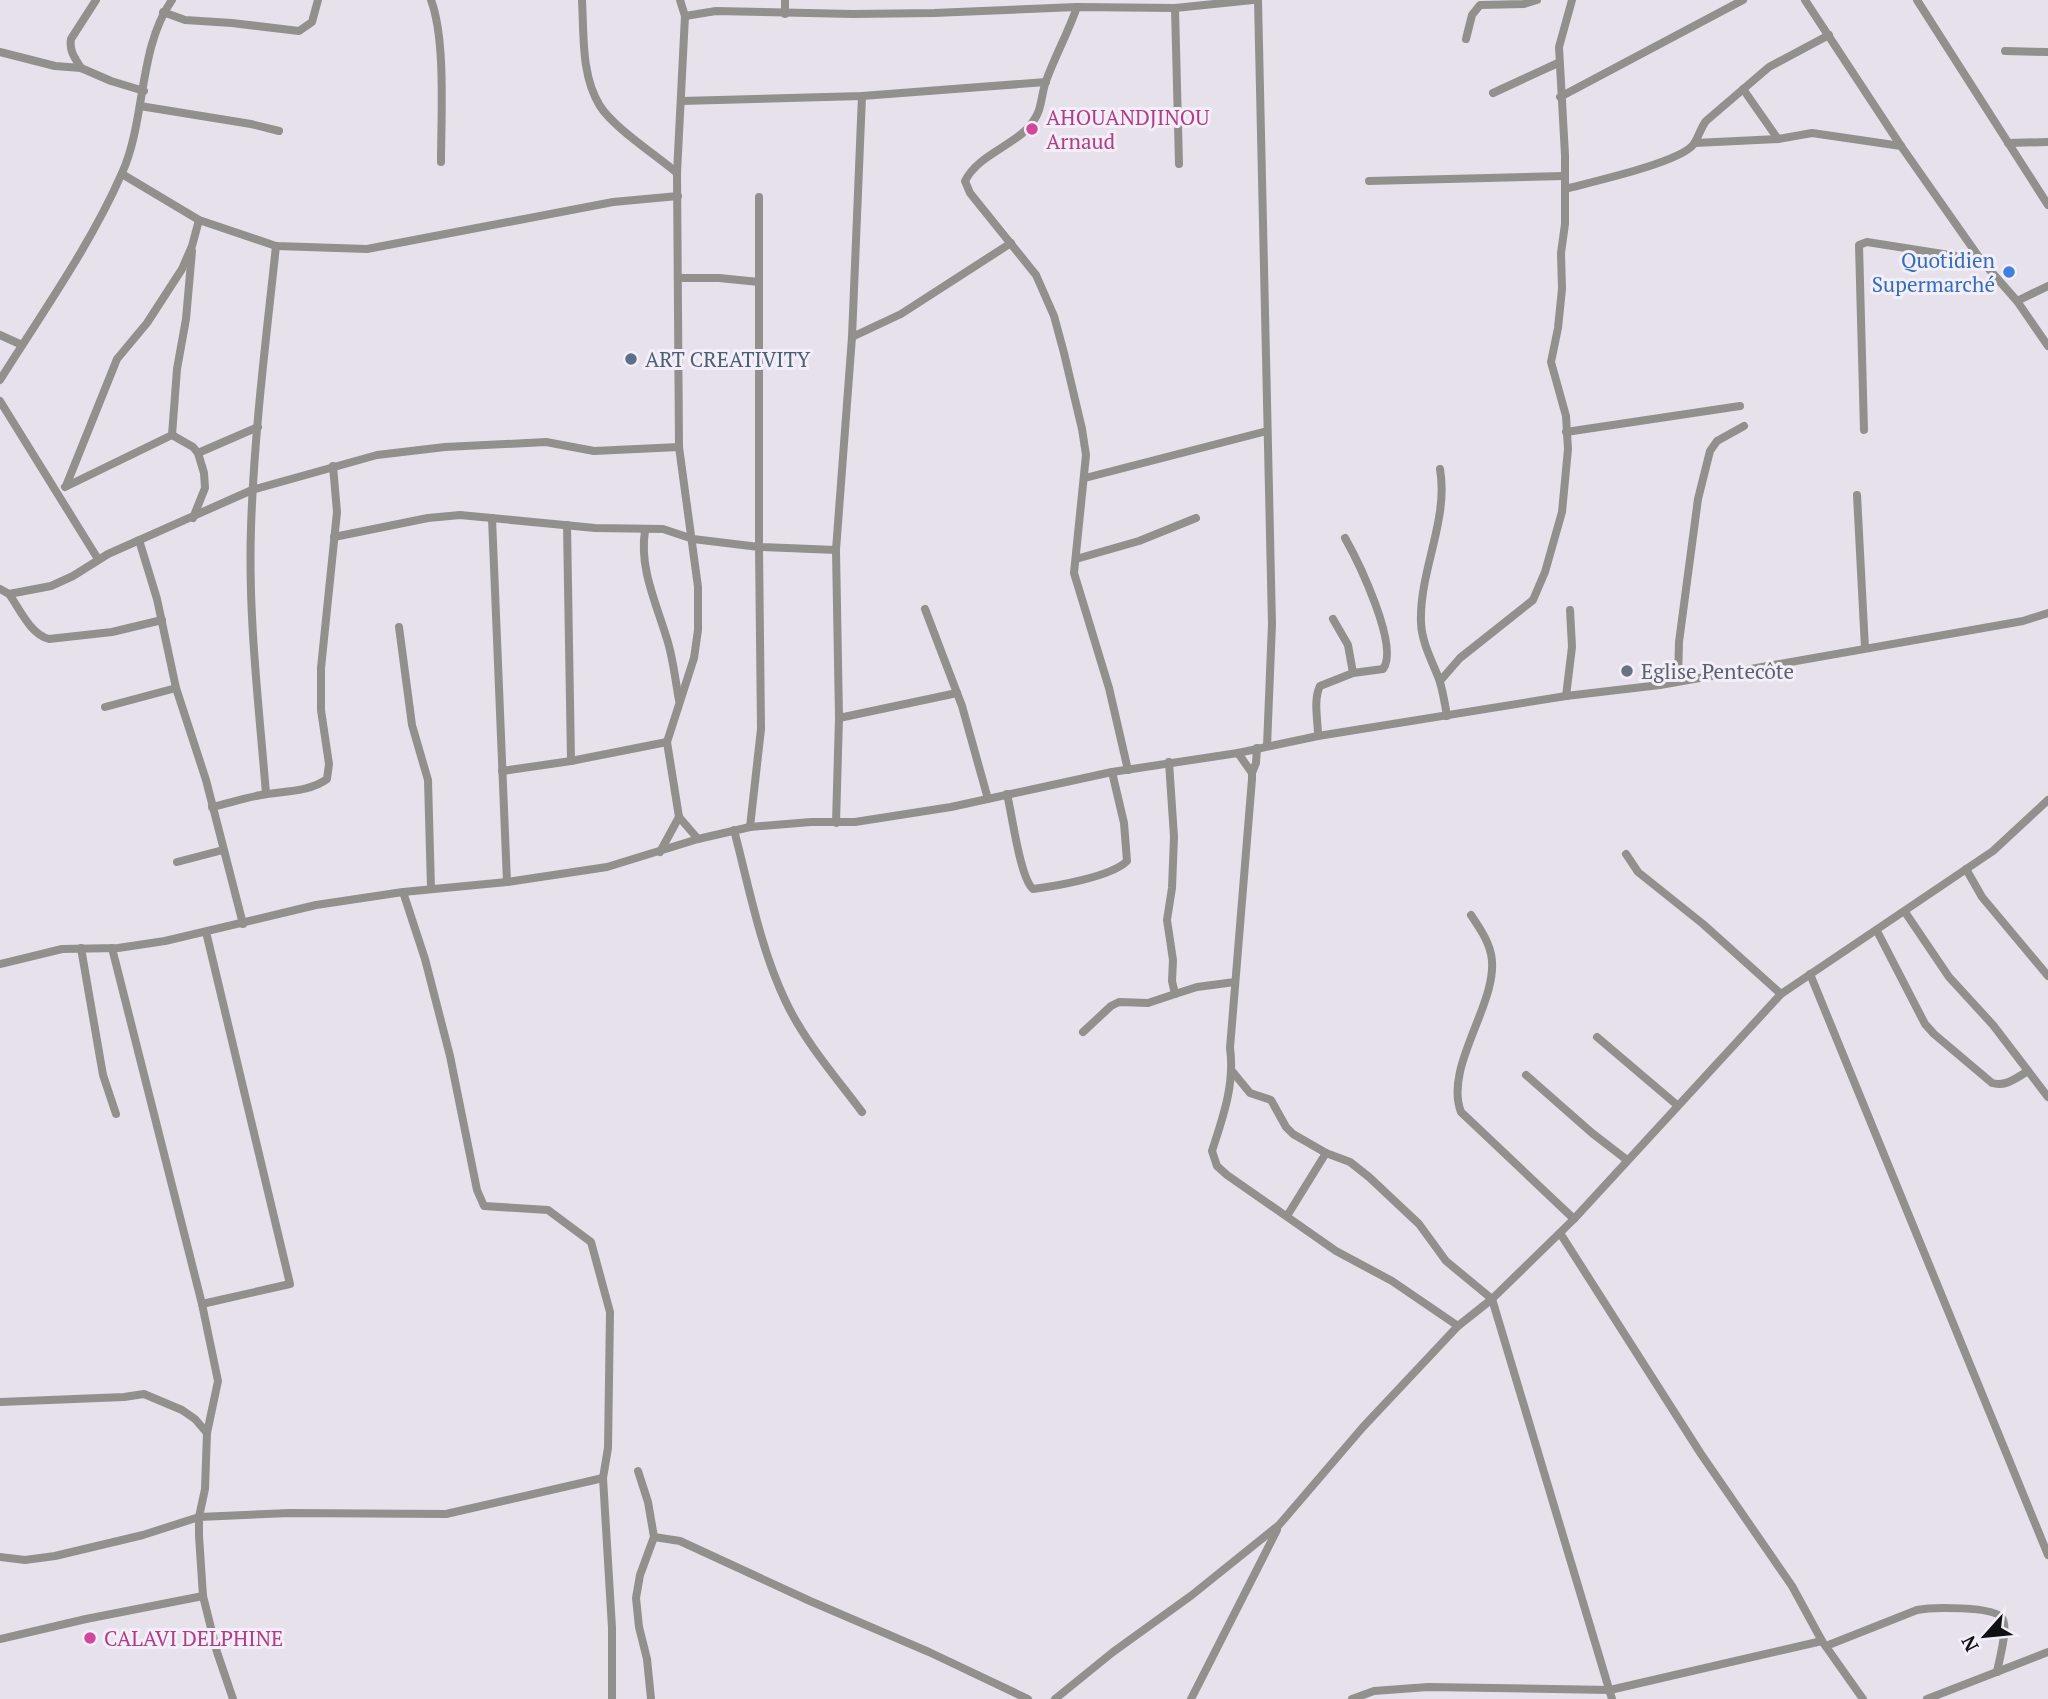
<svg xmlns="http://www.w3.org/2000/svg" width="2048" height="1699" font-family="'PT Serif',serif">
<style>
.lines{fill:none;stroke-linecap:round;stroke-linejoin:round}
.street{stroke:#92908c;stroke-width:8}
.hotel-dot{fill:#d1479c;stroke:#f3eff8;stroke-width:2.5}
.shop-dot{fill:#3f7fe0;stroke:#f3eff8;stroke-width:2.5}
.service-dot{fill:#5c6f8a;stroke:#f3eff8;stroke-width:2.5}
.worship-dot{fill:#6b7280;stroke:#f3eff8;stroke-width:2.5}
.labels{text-anchor:middle;dominant-baseline:central;stroke-width:6;stroke-linejoin:round;paint-order:stroke}
.hotel-label{font-size:21px;fill:#b23c85;stroke:#f3eff8;text-anchor:start}
.shop-label{font-size:21px;fill:#366cbe;stroke:#f3eff8;text-anchor:end}
.service-label{font-size:21px;fill:#4e5e75;stroke:#f3eff8;text-anchor:start}
.worship-label{font-size:21px;fill:#5b616d;stroke:#f3eff8;text-anchor:start}
</style>
<rect width="100%" height="100%" fill="#e6e1eb"/>
<g class="lines">
<g class="street">
<path d="M431 0C446 40 441 117 441 162"/>
<path d="M582 0C584 34 581 76 600 106 614 128 656 155 677 173"/>
<path d="M680 0 685 16 677 173 679 447 698 587V630L694 658 667 742 679 817 698 839"/>
<path d="M1258 0 1272 624 1267 746"/>
<path d="M1805 0 1901 146 1981 260 2017 301 2048 346"/>
<path d="M1917 0 2048 205"/>
<path d="M1175 8 1179 164"/>
<path d="M163 12 185 20 232 23 299 31 312 22 318 0"/>
<path d="M785 14V0"/>
<path d="M685 16 716 11 853 14 934 13 1077 7"/>
<path d="M1466 39 1472 15 1480 5 1524 4 1537 0"/>
<path d="M2005 51 2048 52"/>
<path d="M0 52 55 66 81 68 111 81 144 91"/>
<path d="M81 68C75 58 69 51 71 39L96 0"/>
<path d="M1743 89 1778 139"/>
<path d="M1493 93 1558 63"/>
<path d="M1560 97 1743 0"/>
<path d="M681 101 862 96 1046 82"/>
<path d="M140 106 251 124 279 131"/>
<path d="M1695 143 1778 139 1812 133 1901 146"/>
<path d="M2008 143 2048 142"/>
<path d="M122 174 199 220 276 246 367 249 613 202 678 196"/>
<path d="M1369 181 1564 176"/>
<path d="M1565 189C1591 182 1678 163 1693 145 1698 139 1700 129 1706 121L1769 67 1829 35"/>
<path d="M759 197V547L836 550"/>
<path d="M679 278H719L759 282"/>
<path d="M2017 301 2048 286"/>
<path d="M0 335 22 345"/>
<path d="M852 337 901 314 1011 243"/>
<path d="M0 380C42 313 90 246 122 173 146 120 138 48 172 0"/>
<path d="M0 401 98 559"/>
<path d="M1864 430 1859 245 1867 242 1981 260"/>
<path d="M1566 432 1740 406"/>
<path d="M172 435 177 369 186 319 192 251"/>
<path d="M172 435 193 447 198 453 204 473 205 488 193 518"/>
<path d="M198 453 258 427"/>
<path d="M1440 469C1449 520 1419 571 1421 623 1422 643 1432 661 1439 679 1443 691 1445 704 1447 716"/>
<path d="M1085 478 1267 431"/>
<path d="M66 486 117 359 147 323 182 269 192 246 199 220"/>
<path d="M65 487 172 435"/>
<path d="M1857 495 1865 648"/>
<path d="M492 518 507 882"/>
<path d="M567 525 571 761"/>
<path d="M645 531C639 567 656 603 666 636 673 656 675 679 679 700"/>
<path d="M334 537 428 518 460 515 595 528 663 529 693 539 759 547 761 729 750 827"/>
<path d="M139 540 157 599 176 688 206 780 243 924"/>
<path d="M1076 559 1139 541 1196 518"/>
<path d="M0 589 9 594 51 586 73 576 108 554 252 490 377 455 445 447 546 442 594 451 679 447"/>
<path d="M9 594C20 609 30 634 49 639L112 632 162 620"/>
<path d="M925 609 962 706 988 799"/>
<path d="M1333 619 1348 645 1353 673"/>
<path d="M399 627 412 725 428 780 431 889"/>
<path d="M1678 680 1679 642 1698 499 1710 451 1717 441 1744 426"/>
<path d="M1440 681 1460 658 1533 600 1545 572 1562 512 1568 449 1566 416 1551 362 1558 328 1562 289 1561 253 1565 224V155L1559 47 1572 0"/>
<path d="M1566 696 1572 647 1570 610"/>
<path d="M105 707 176 688"/>
<path d="M839 718 957 693"/>
<path d="M1318 736C1318 720 1313 700 1320 686L1353 673 1383 669C1400 647 1358 561 1345 538"/>
<path d="M1238 753 1252 773V779L1230 1048C1235 1084 1223 1117 1212 1151L1217 1166 1227 1175 1336 1251 1392 1281 1458 1326"/>
<path d="M1169 762 1174 837 1172 888 1167 920 1173 960 1172 981 1175 994 1197 987 1235 982"/>
<path d="M1128 770 1109 688 1074 573 1086 455 1082 429 1064 353 1054 316 1036 275 970 193 965 181C977 157 1007 148 1026 130 1044 111 1039 102 1046 81 1055 56 1068 33 1077 7L1175 8 1253 0"/>
<path d="M502 771 571 761 667 742"/>
<path d="M1252 773 1256 763 1257 748"/>
<path d="M266 794C259 706 248 617 251 528 254 434 266 340 276 246"/>
<path d="M1007 794C1012 814 1020 878 1033 889 1056 886 1111 877 1127 861L1124 823 1112 772"/>
<path d="M212 807C229 803 245 798 261 795 282 791 310 792 327 779L329 764 321 710V668L337 512 333 466"/>
<path d="M836 823 839 718 836 550 852 337 862 96"/>
<path d="M734 830C749 887 760 947 785 1000 804 1041 835 1076 862 1112"/>
<path d="M660 852 679 817"/>
<path d="M1626 854 1638 872 1703 924 1781 994"/>
<path d="M177 862 223 850"/>
<path d="M1966 869 1982 897 2048 976"/>
<path d="M403 892 425 959 450 1056 477 1190 484 1206 548 1210 591 1242 610 1312 608 1448 603 1478 612 1628V1699"/>
<path d="M1905 912 1949 977 1993 1025 2048 1097"/>
<path d="M1471 915C1479 927 1488 940 1491 954 1501 1000 1443 1065 1461 1112L1574 1219"/>
<path d="M1877 931 1925 1024 1934 1034 1992 1083C2006 1087 2016 1078 2028 1071"/>
<path d="M81 948 103 1075 116 1114"/>
<path d="M112 948 202 1304 218 1381 207 1433 205 1489 199 1517V1536L203 1596 217 1652 233 1699"/>
<path d="M0 964 62 949 118 948 165 941 316 905 403 892 507 882 607 867 698 839 750 827 811 822H855L951 807 1112 772 1238 753 1318 736 1566 696 1660 685 2023 621 2048 613"/>
<path d="M1810 974 2048 1555"/>
<path d="M1083 1032 1111 1006 1119 1002 1148 1003 1175 994"/>
<path d="M1597 1037 1677 1105"/>
<path d="M1232 1071 1250 1093 1271 1100 1286 1127 1293 1134 1326 1153 1287 1216"/>
<path d="M1526 1075 1592 1133 1627 1160"/>
<path d="M1326 1153 1350 1162 1369 1177 1419 1224 1446 1261 1492 1299 1612 1699"/>
<path d="M1560 1233 1701 1454 1792 1586 1822 1641 1863 1699"/>
<path d="M202 1304 290 1284 207 936"/>
<path d="M0 1402 124 1397 144 1394 182 1410 195 1419 207 1433"/>
<path d="M638 1471 648 1502 654 1537 640 1575 636 1598 639 1627 647 1659 651 1699"/>
<path d="M654 1537 680 1541 810 1601 929 1652 1028 1699"/>
<path d="M0 1557 25 1560 55 1556 143 1535 199 1517 289 1513 446 1514 603 1478"/>
<path d="M0 1639 86 1619 203 1596"/>
<path d="M1826 1646 1917 1610C1931 1607 1994 1606 2002 1618 2009 1627 1999 1660 1997 1672"/>
<path d="M1055 1699 1113 1652 1192 1595 1279 1525 1363 1427 1458 1326 1492 1299 1574 1219 1781 994 1993 851 2048 800"/>
<path d="M1191 1699 1277 1530"/>
<path d="M1352 1699 1374 1691 1428 1687 1610 1690 1822 1641"/>
<path d="M1927 1699 2048 1652"/>
</g>
</g>
<g class="hotel-dot">
<circle cx="1032" cy="129" r="7"/>
<circle cx="90" cy="1638" r="7"/>
</g>
<circle class="shop-dot" cx="2009" cy="272" r="7"/>
<circle class="service-dot" cx="631" cy="359" r="7"/>
<circle class="worship-dot" cx="1627" cy="671" r="7"/>
<g class="labels">
<g class="hotel-label">
<text x="1046" y="117">AHOUANDJINOU<tspan x="1046" dy="24">Arnaud</tspan></text>
<text x="104" y="1638">CALAVI DELPHINE</text>
</g>
<g class="shop-label">
<text x="1995" y="260">Quotidien<tspan x="1995" dy="24">Supermarché</tspan></text>
</g>
<g class="service-label">
<text x="645" y="359">ART CREATIVITY</text>
</g>
<g class="worship-label">
<text x="1641" y="671">Eglise Pentecôte</text>
</g>
</g>
<g transform="translate(1985 1636) rotate(243)" stroke="#f3eff8" stroke-width="5" paint-order="stroke">
<path d="M0-5L12 26L0 18L-12 26Z" fill="#111013"/>
<text y="-10" font-size="19" font-weight="bold" text-anchor="middle" fill="#111013">N</text>
</g>
</svg>
